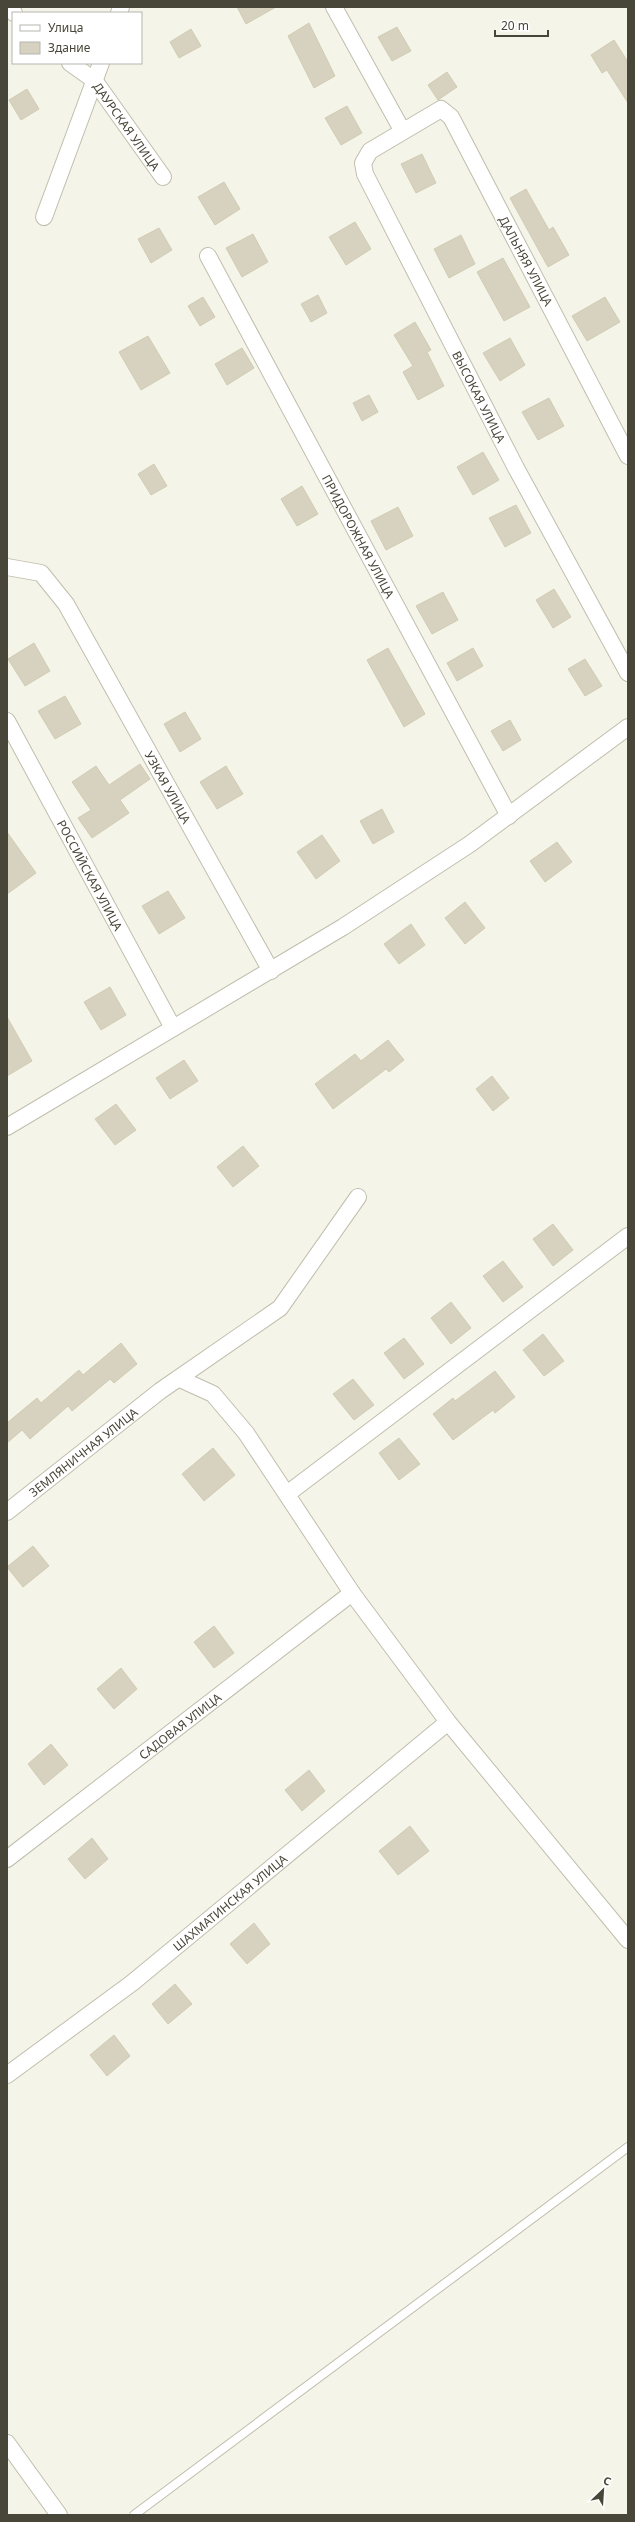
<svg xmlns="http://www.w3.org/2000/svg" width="635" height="2522" font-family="'Noto Sans',sans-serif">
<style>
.building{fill:#d6d2bf;stroke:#d1ccb2}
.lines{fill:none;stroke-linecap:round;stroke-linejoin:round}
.lane-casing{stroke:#c0beac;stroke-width:10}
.street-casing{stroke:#c0beac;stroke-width:18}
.lane{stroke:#fff;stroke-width:8}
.street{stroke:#fff;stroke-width:16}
.labels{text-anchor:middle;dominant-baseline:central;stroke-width:3;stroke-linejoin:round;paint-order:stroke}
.street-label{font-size:12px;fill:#484638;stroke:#fff}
</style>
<rect width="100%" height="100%" fill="#f4f4e9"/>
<g class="building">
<path d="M237 7H276L246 24Z"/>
<path d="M309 23 335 76 314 88 288 36Z"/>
<path d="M397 27 411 51 392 61 378 37Z"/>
<path d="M191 29 201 46 179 58 170 42Z"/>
<path d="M614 40 628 62V103L607 70 602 73 591 55Z"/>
<path d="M447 72 457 87 438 100 428 85Z"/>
<path d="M27 89 39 109 21 120 9 100Z"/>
<path d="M347 106 362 133 341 145 325 118Z"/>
<path d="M422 154 436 183 416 193 401 164Z"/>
<path d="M224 182 240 209 215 225 198 197Z"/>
<path d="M526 189 549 230 553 227 569 255 548 267 510 198Z"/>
<path d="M355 222 371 249 346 265 329 237Z"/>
<path d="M159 228 172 250 151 263 138 239Z"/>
<path d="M253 234 268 262 242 277 226 248Z"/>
<path d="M461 235 475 264 449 278 434 249Z"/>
<path d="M503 258 530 307 504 321 477 272Z"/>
<path d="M318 295 327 313 311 322 301 304Z"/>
<path d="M203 297 215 317 200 326 188 306Z"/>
<path d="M605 297 620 322 587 341 572 316Z"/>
<path d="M415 322 431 350 427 352 444 386 418 400 403 372 413 366 394 335Z"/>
<path d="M148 336 170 373 141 390 119 352Z"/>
<path d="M510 338 525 365 500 381 483 353Z"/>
<path d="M242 348 254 368 227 385 215 364Z"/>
<path d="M369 395 378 412 362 421 353 403Z"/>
<path d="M549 398 564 426 538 440 522 412Z"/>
<path d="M483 452 499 480 473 495 457 467Z"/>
<path d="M154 464 167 486 151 495 138 474Z"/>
<path d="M302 486 318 514 297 526 281 499Z"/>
<path d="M516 505 531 533 505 547 489 518Z"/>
<path d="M398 507 413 536 386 550 371 521Z"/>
<path d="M554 589 571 617 553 628 536 600Z"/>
<path d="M443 592 458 620 432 634 416 606Z"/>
<path d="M34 643 50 671 25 686 8 659Z"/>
<path d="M388 648 425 714 404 727 367 660Z"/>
<path d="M473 648 483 666 457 681 447 663Z"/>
<path d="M585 659 602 686 585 696 568 669Z"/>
<path d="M65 696 81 724 55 739 38 711Z"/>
<path d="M185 712 201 739 180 752 164 724Z"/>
<path d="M510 720 521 740 503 751 491 731Z"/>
<path d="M140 764 150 779 120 800 129 813 92 838 78 818 91 810 72 782 96 766 109 785Z"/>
<path d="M226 766 243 794 217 809 200 782Z"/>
<path d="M382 809 394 832 373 844 360 821Z"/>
<path d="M7 832 36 873 7 894Z"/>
<path d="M322 835 340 861 316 879 297 852Z"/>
<path d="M557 842 572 862 545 882 530 861Z"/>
<path d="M168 891 185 918 159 934 142 906Z"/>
<path d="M465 902 485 928 465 944 445 918Z"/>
<path d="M411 924 425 945 399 964 384 944Z"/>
<path d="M110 987 126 1015 101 1030 84 1002Z"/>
<path d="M7 1017 32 1061 7 1076Z"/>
<path d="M388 1040 404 1060 389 1072 386 1069 333 1109 315 1084 355 1054 361 1061Z"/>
<path d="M184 1060 198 1081 170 1099 156 1078Z"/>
<path d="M492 1076 509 1098 493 1111 476 1089Z"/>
<path d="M116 1104 136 1130 115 1145 95 1119Z"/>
<path d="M243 1146 259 1166 233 1187 217 1167Z"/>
<path d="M553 1224 573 1250 553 1266 533 1239Z"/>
<path d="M503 1261 523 1287 503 1302 483 1276Z"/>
<path d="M451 1302 471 1328 451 1344 431 1318Z"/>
<path d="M543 1334 564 1361 544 1376 523 1350Z"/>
<path d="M404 1338 424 1364 404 1379 384 1353Z"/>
<path d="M121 1343 137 1364 114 1383 110 1379 72 1411 68 1406 30 1439 22 1430 7 1443V1423L37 1398 41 1403 79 1370 83 1375Z"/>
<path d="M495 1371 515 1397 495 1413 493 1410 453 1440 433 1414 453 1398 455 1401Z"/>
<path d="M353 1379 374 1405 354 1420 333 1394Z"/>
<path d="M399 1438 420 1464 399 1480 379 1453Z"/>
<path d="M213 1448 235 1475 204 1501 182 1474Z"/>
<path d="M33 1546 49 1566 23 1587 7 1567Z"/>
<path d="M214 1626 234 1653 214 1668 194 1642Z"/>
<path d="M121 1668 137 1689 114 1709 97 1689Z"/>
<path d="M51 1744 68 1765 44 1785 28 1764Z"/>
<path d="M309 1770 325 1791 302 1811 285 1790Z"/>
<path d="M410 1826 429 1851 398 1875 379 1851Z"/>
<path d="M92 1838 108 1859 85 1879 68 1859Z"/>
<path d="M254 1923 270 1944 247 1964 230 1944Z"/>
<path d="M175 1984 192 2004 168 2024 152 2004Z"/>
<path d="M114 2035 130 2056 107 2076 90 2055Z"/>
</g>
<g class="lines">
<g class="lane-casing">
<path id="lane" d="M134 2515 628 2147"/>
</g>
<g class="street-casing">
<g id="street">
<path d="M10 7 14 13"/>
<path d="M334 7 402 130"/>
<path d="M119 13 121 7"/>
<path id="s1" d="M70 63 94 80 163 177"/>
<path d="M44 217 101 63"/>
<path id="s2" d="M208 256 509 816"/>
<path id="s3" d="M628 456 451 117 441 109 370 151 363 163 365 174 516 468 628 673"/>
<path id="s4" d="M7 567 41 573 66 604 271 971"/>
<path id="s5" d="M7 721 173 1028"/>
<path d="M7 1127 343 927 470 844 628 727"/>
<path d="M180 1379 213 1394 246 1433 352 1593 448 1722 628 1940"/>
<path d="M287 1494 628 1236"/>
<path id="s6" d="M7 1512 160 1391 280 1308 358 1197"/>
<path id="s7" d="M7 1859 352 1593"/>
<path id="s8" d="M7 2075 132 1983 448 1722"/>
<path d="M7 2443 59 2515"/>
</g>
</g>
<use href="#lane" class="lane"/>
<use href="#street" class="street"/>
</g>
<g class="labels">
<g class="street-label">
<text stroke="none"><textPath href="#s1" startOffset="86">ДАУРСКАЯ УЛИЦА</textPath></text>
<text transform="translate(526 261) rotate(62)">ДАЛЬНЯЯ УЛИЦА</text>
<text stroke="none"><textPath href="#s3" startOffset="753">ВЫСОКАЯ УЛИЦА</textPath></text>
<text stroke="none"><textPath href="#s2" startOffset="318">ПРИДОРОЖНАЯ УЛИЦА</textPath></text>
<text stroke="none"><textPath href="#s4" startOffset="284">УЗКАЯ УЛИЦА</textPath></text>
<text stroke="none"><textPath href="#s5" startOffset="175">РОССИЙСКАЯ УЛИЦА</textPath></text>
<text stroke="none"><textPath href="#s6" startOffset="97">ЗЕМЛЯНИЧНАЯ УЛИЦА</textPath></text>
<text stroke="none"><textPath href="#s7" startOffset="218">САДОВАЯ УЛИЦА</textPath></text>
<text stroke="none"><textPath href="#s8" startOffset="282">ШАХМАТИНСКАЯ УЛИЦА</textPath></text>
</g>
</g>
<rect width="635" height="2522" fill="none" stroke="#484638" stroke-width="16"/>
<rect x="12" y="12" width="130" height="52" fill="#ffffff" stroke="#b6b5af"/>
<rect x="20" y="25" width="20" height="6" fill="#ffffff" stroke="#b6b5af"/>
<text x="48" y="32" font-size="12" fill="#484638">Улица</text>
<rect x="20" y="42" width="20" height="12" fill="#d6d2bf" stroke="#b6b5af"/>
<text x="48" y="52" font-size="12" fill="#484638">Здание</text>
<g transform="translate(603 2490) rotate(25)" stroke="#ffffff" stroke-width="3" paint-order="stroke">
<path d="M0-3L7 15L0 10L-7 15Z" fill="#484638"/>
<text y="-6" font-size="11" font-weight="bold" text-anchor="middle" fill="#484638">С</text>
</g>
<path d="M495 30v6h53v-6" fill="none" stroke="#484638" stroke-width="2"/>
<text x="501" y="30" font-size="12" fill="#484638" stroke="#ffffff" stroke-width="3" paint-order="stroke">20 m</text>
</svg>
